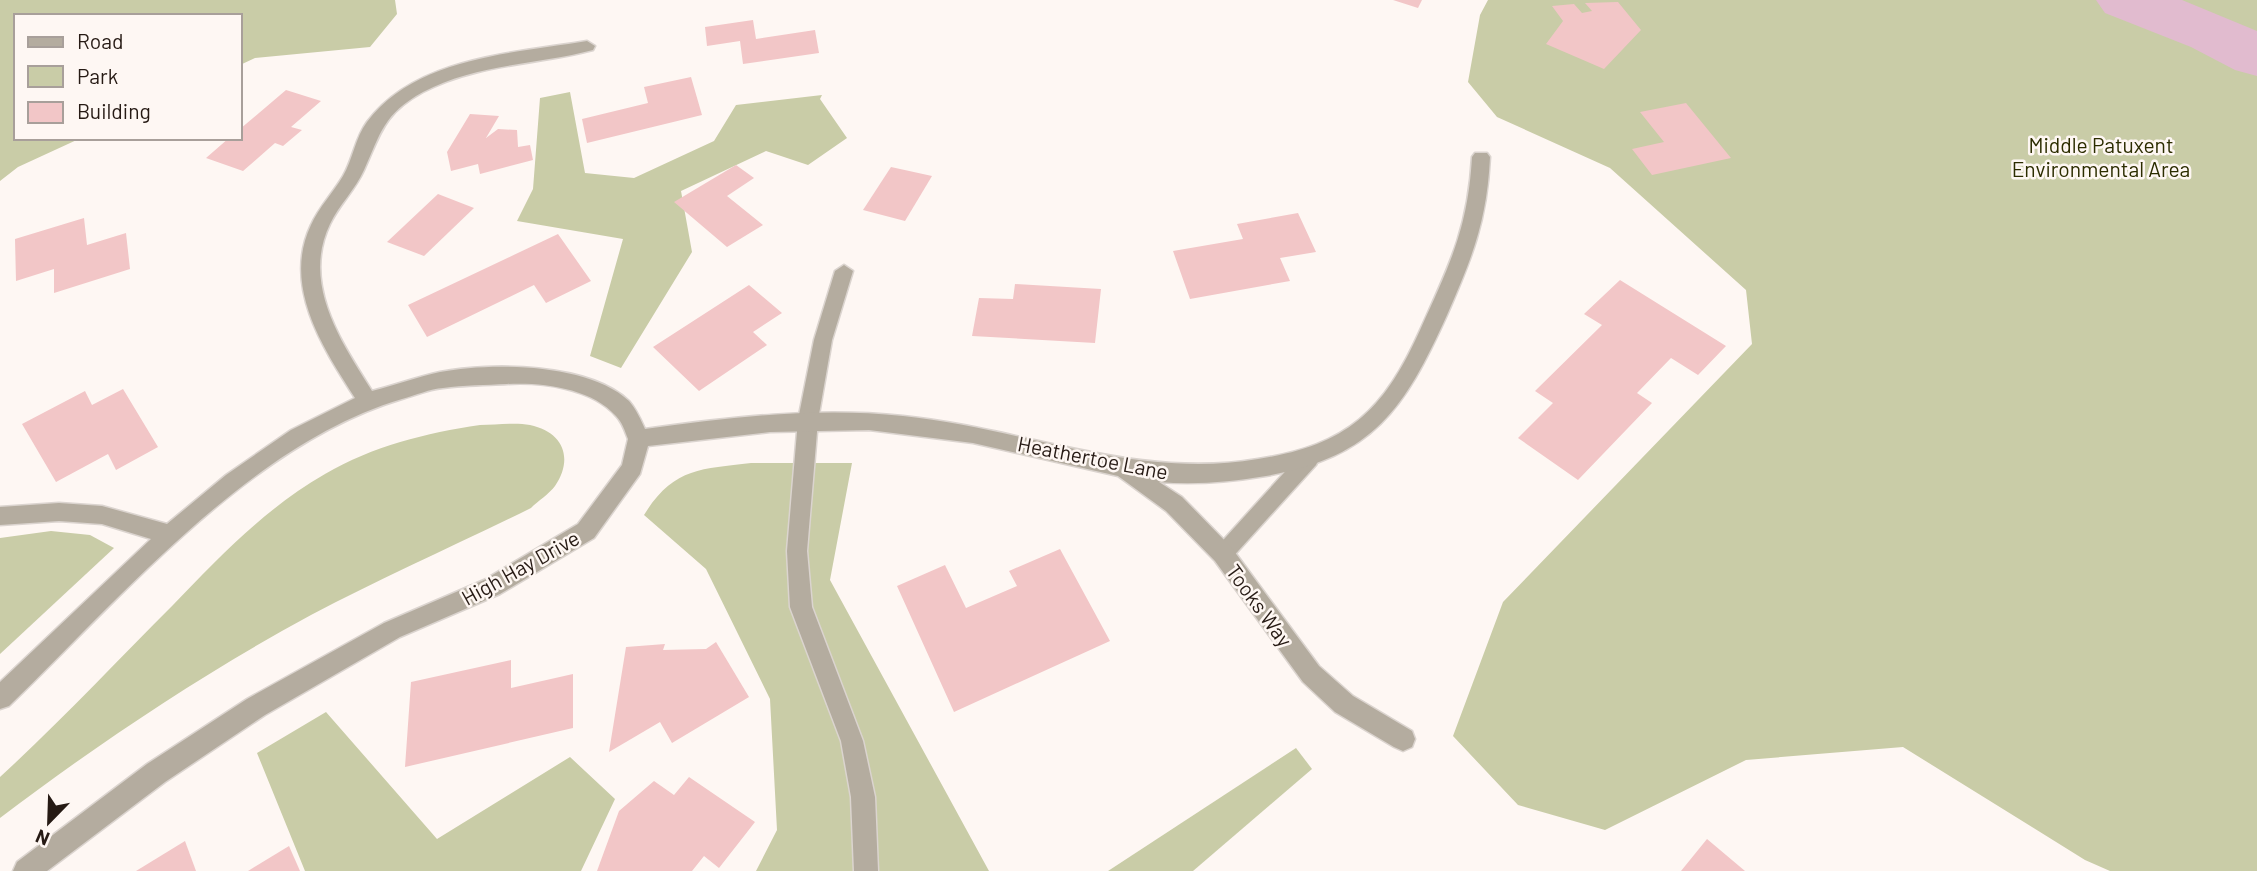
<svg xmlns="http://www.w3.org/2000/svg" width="2257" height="871" font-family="Barlow,sans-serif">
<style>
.green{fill:#c9cca7}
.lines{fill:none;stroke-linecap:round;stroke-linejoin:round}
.river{fill:#e1bbcf;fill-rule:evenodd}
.building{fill:#f2c6c7}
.lane-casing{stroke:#dbd4cf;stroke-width:3}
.street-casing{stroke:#dbd4cf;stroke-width:3}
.lane{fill:#b4ac9f;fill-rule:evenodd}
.street{fill:#b4ac9f;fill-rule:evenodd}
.labels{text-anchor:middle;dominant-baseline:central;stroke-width:5;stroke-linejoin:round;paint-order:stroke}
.park-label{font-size:21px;fill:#2c2d00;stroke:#fef7f3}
.street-label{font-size:21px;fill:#261a14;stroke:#fef7f3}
</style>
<rect width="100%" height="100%" fill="#fef7f3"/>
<g class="green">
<path d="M0 0H395L397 14 370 47 255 58 240 65V16H16V138H81L18 167 0 181Z"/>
<path d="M1488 0H2257V871H2110L2085 860 1903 747 1746 760 1605 830 1518 805 1453 736 1503 602 1752 344 1746 290 1610 168 1497 117 1468 82 1480 15Z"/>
<path d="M570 92 585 173 634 178 714 141 736 105 822 95 820 99 847 138 808 165 766 151 681 191 692 252 621 368 590 356 623 239 517 221 533 189 540 98Z"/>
<path d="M480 425C496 425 515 422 530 425 563 432 574 458 555 486 549 494 538 501 531 508 458 544 383 577 311 615 202 674 99 743 0 818V777C60 722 116 662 173 605 220 556 266 508 325 474 373 446 426 433 480 425Z"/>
<path d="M751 463H852L830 580 989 871H756L777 830 770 699 706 569 644 515C673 468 700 469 751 463Z"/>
<path d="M51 531 90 535 114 548 0 654V538Z"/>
<path d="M326 712 437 839 570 757 615 799 581 871H305L257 753Z"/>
<path d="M1296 748 1312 769 1193 871H1108Z"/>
</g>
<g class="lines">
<path class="river" d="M2096 0H2182L2257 31V76L2235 70 2191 47 2105 13Z"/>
</g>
<g class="building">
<path d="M1393 0H1422L1418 8Z"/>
<path d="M1618 2 1641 30 1604 69 1546 44 1563 21 1552 6 1574 4 1582 13 1592 11 1585 3Z"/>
<path d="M753 20 756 39 815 30 819 53 743 64 740 41 707 46 705 27Z"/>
<path d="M691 77 702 115 587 143 582 119 648 103 644 87Z"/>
<path d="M286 90 321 101 291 127 302 130 283 146 275 143 243 171 206 158 229 138H240V129Z"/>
<path d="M1686 103 1731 158 1652 175 1632 149 1664 142 1640 112Z"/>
<path d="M470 114 499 116 486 138 498 129 517 130 518 147 530 145 533 160 480 174 478 164 451 171 447 152Z"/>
<path d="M736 165 754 178 727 196 763 225 727 247 674 202Z"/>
<path d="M891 167 932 176 905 221 863 210Z"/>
<path d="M438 194 474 208 424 256 387 242Z"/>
<path d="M1298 213 1316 252 1280 258 1290 281 1190 299 1173 251 1243 239 1237 224Z"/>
<path d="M84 218 87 245 126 233 130 269 54 293V269L16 281 15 239Z"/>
<path d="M558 234 591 281 546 303 534 285 427 337 408 305Z"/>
<path d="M1620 280 1726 346 1698 375 1671 358 1637 393 1652 403 1578 480 1518 438 1553 403 1535 391 1602 325 1584 314Z"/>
<path d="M1015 284 1101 289 1095 343 972 336 979 298 1013 299Z"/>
<path d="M749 285 782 313 753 332 767 345 699 391 653 347Z"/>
<path d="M123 389 158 447 116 470 108 454 56 482 22 424 85 391 92 405Z"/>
<path d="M1060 549 1110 641 954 712 897 586 945 565 966 608 1017 586 1009 571Z"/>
<path d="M716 642 749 697 672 743 660 722 609 752 626 647 665 644 663 650 706 649Z"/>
<path d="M511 660V688L573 674V728L405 767 411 682Z"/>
<path d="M689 777 755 822 719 868 704 856 692 871H597L619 811 654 781 674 795Z"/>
<path d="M1707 839 1745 871H1681Z"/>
<path d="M185 841 196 871H136Z"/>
<path d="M289 846 300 871H248Z"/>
</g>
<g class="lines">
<g class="lane-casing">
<g id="lane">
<path d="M844 265 853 271 832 340 818 420 807 551 812 607 863 741 875 797 878 871H854L851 797 841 741 790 607 787 551 798 420 814 340 835 271Z"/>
<path d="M1309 451 1316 453 1319 459 1316 465 1230 560 1223 563 1216 560 1213 554 1216 548 1302 453Z"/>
</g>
</g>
<g class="street-casing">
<path id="street" d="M587 41 595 46 593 50C536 65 476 64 423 92 383 114 381 133 364 170 355 190 339 205 330 224 301 284 342 343 372 391 395 385 417 377 440 372 491 362 589 363 629 401 636 409 641 420 645 429 730 417 817 407 903 416 1023 428 1136 480 1258 459 1348 445 1384 411 1421 328 1450 264 1468 228 1472 157L1475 153H1487L1490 157C1487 221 1472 258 1447 315 1404 410 1373 457 1266 476 1230 482 1196 485 1159 482L1182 497 1231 547 1319 666 1353 696 1412 731 1415 739 1412 747 1403 751 1394 747 1335 712 1303 682 1215 561 1166 511 1118 476 973 443 869 430 770 432 648 446 640 474 594 538 500 594 400 637 265 715 165 782 47 871H13L17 862 147 764 247 699 384 623 484 580 578 524 622 465 628 439C625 431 622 422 616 416 592 388 541 382 507 384 486 385 464 385 443 388 430 389 416 395 402 399 250 444 121 598 9 706L0 709V682L151 539 102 524 59 521 0 525V507L59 503 102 506 167 524 226 475 291 430 355 398C323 348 282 286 311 225 319 207 333 193 343 176 353 159 355 138 367 122 415 57 515 53 587 41Z"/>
</g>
<use href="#lane" class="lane"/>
<use href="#street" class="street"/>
</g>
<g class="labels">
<g class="park-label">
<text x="2101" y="144">Middle Patuxent<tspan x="2101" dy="24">Environmental Area</tspan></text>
</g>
<g class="street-label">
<text transform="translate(1093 457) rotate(11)">Heathertoe Lane</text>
<text transform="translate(520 567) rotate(-29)">High Hay Drive</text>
<text transform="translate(1260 605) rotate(54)">Tooks Way</text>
</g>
</g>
<rect x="14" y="14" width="228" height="126" fill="#fef7f3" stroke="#a89f9a" stroke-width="2"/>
<rect x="28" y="37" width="35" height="10" fill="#b4ac9f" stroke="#a89f9a" stroke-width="2"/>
<text x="77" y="49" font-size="21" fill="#261a14">Road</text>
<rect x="28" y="66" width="35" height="21" fill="#c9cca7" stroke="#a89f9a" stroke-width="2"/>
<text x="77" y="84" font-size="21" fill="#261a14">Park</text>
<rect x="28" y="102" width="35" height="21" fill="#f2c6c7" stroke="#a89f9a" stroke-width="2"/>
<text x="77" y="119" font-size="21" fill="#261a14">Building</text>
<g transform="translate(49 822) rotate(203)" stroke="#fef7f3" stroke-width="5" paint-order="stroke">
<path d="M0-5L12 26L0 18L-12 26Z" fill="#261a14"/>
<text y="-10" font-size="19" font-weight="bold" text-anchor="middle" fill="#261a14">N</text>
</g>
</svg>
